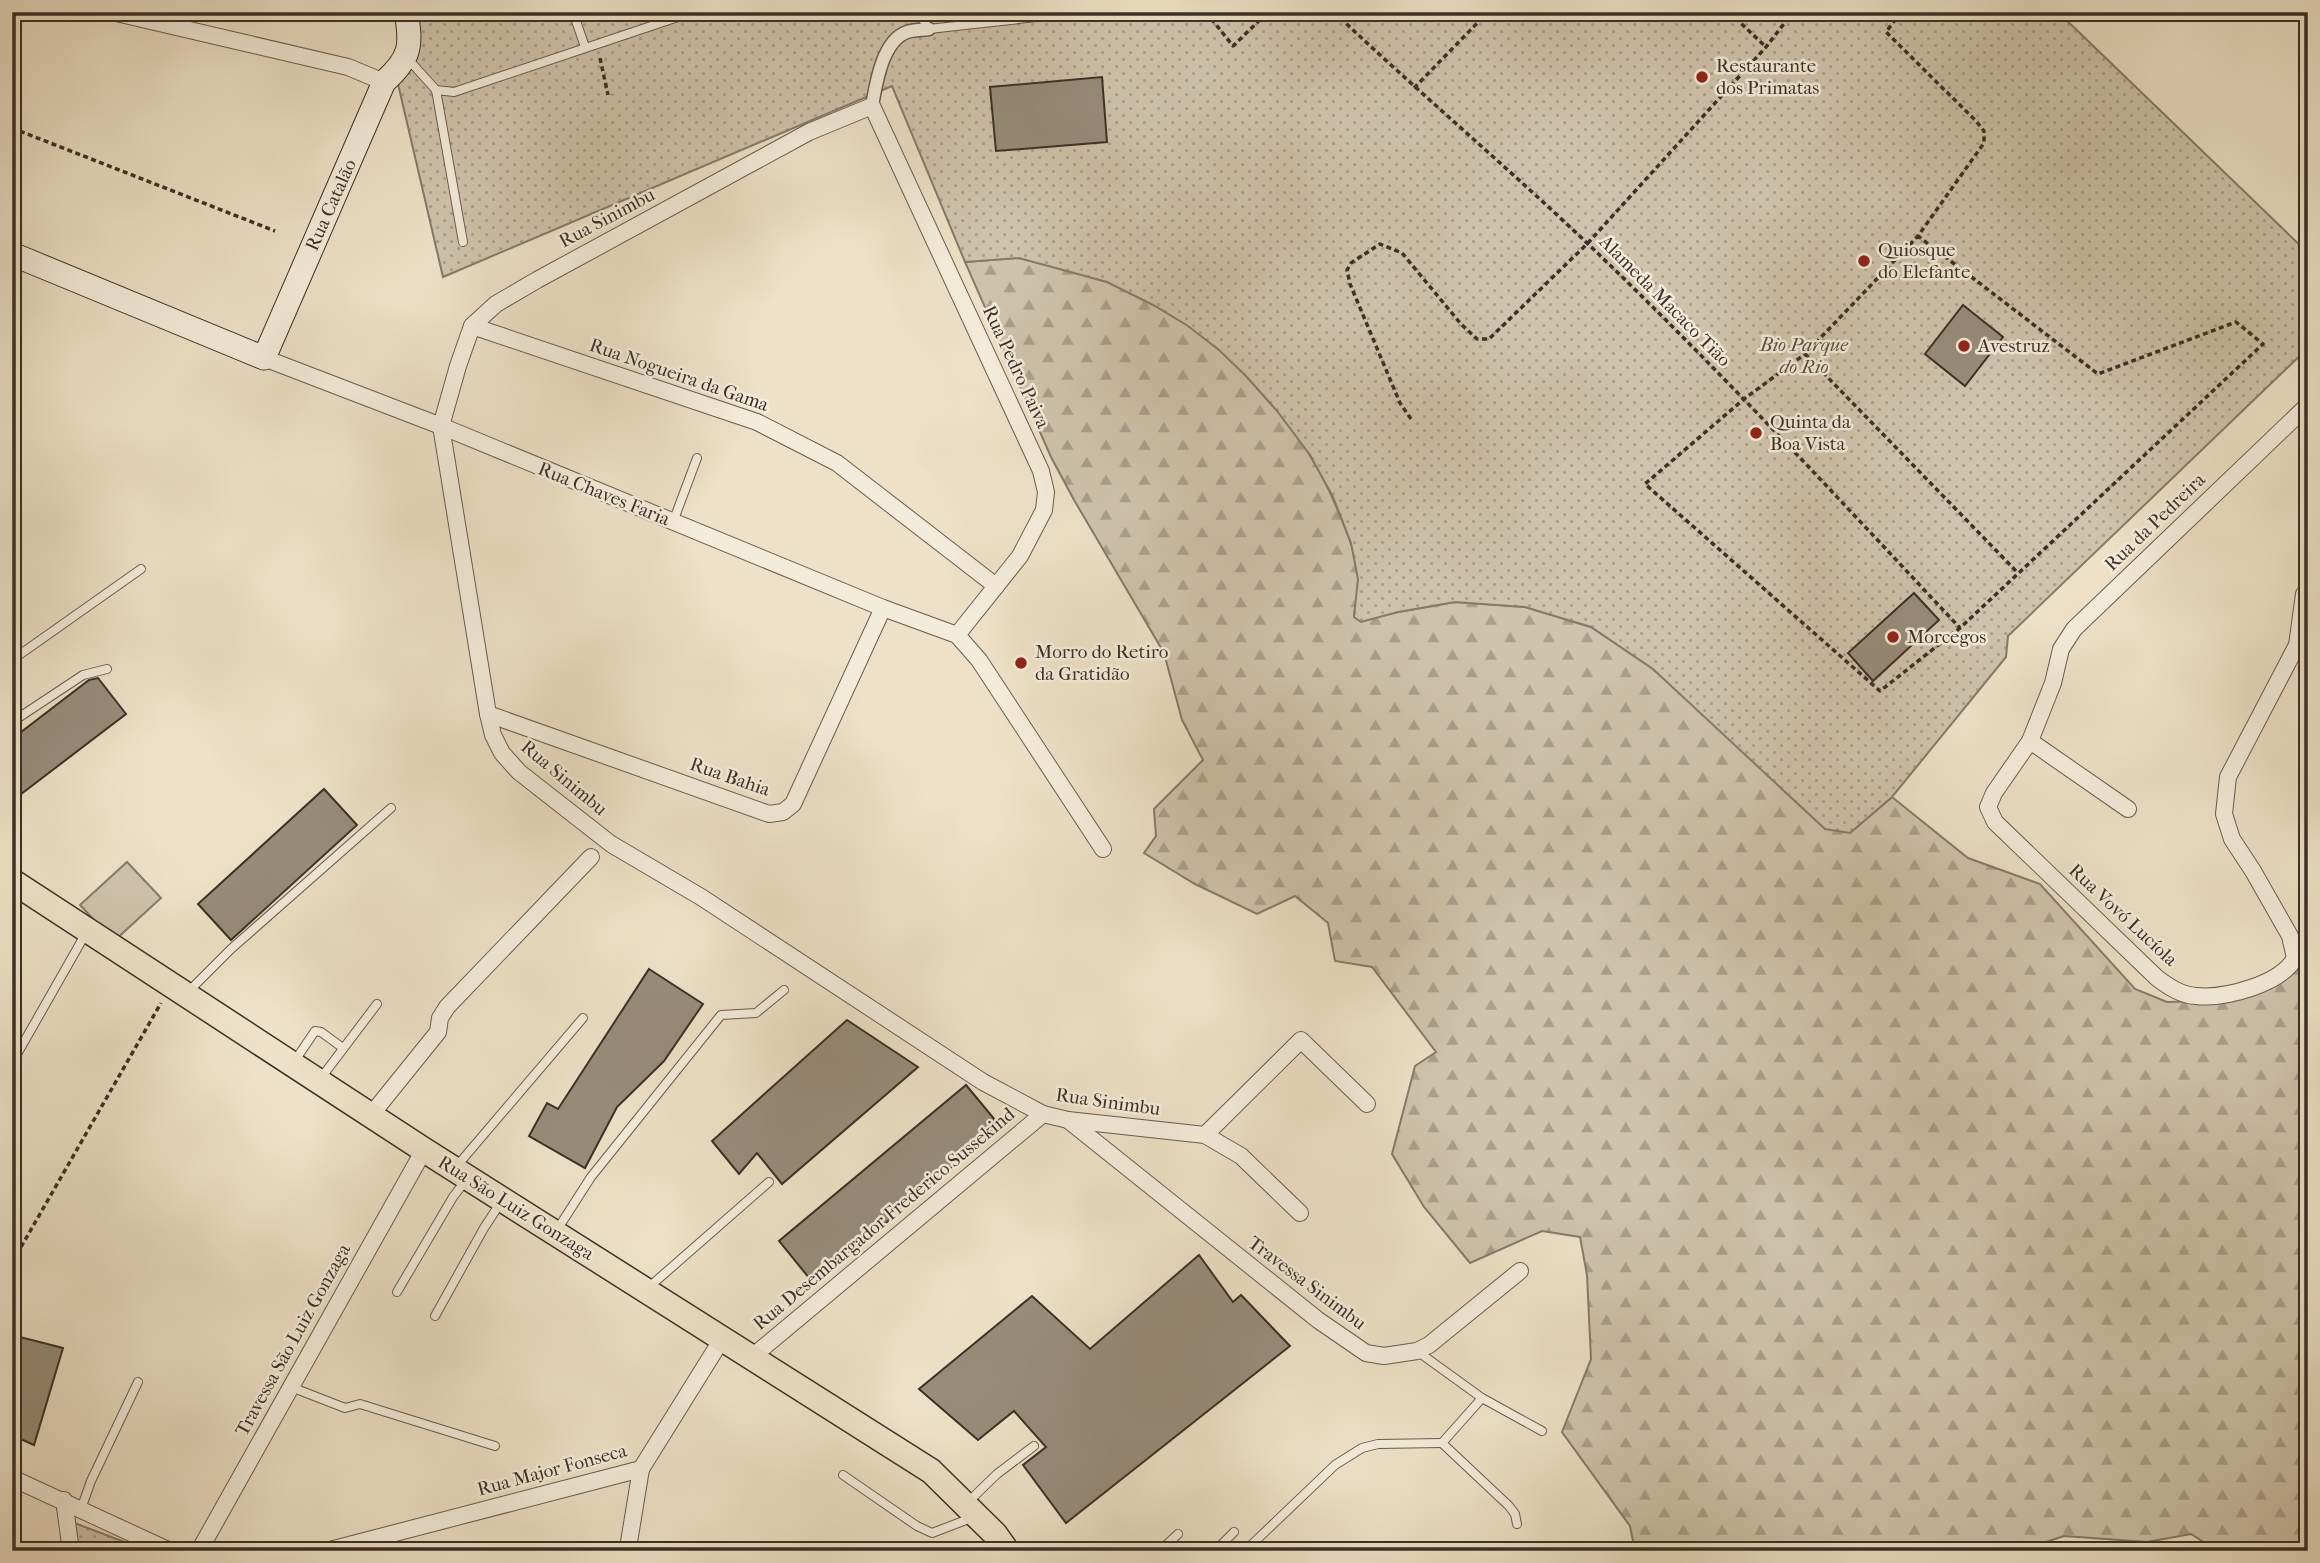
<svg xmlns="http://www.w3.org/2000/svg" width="2320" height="1563" font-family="'IM FELL French Canon',serif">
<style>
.grass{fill:#d0c3ac;stroke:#867a6a;stroke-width:2}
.forest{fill:url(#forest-firs);stroke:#867a6a;stroke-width:2}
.park{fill:url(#park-dots);stroke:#867a6a;stroke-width:2}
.building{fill:#988c7a;stroke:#3b3027;stroke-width:2}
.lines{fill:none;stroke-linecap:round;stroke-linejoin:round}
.service-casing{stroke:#685c4f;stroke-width:10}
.pedestrian-casing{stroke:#685c4f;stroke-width:15}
.minor-casing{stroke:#685c4f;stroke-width:18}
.secondary-casing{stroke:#3b3027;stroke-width:25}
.primary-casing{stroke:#3b3027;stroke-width:27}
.path{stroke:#3b3027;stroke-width:3.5;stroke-dasharray:5 3.5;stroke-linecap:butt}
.service{stroke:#f4ecdb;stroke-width:8}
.pedestrian{stroke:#f4ecdb;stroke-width:12}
.minor{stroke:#f4ecdb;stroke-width:16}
.secondary{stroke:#f4ecdb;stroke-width:23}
.primary{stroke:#eee1c7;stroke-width:24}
.poi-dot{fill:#8f2418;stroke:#f4ecdb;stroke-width:2.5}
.labels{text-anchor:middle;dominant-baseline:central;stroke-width:5;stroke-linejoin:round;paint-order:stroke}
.poi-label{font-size:19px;fill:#3b3027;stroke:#f4ecdb;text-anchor:start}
.street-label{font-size:19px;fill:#3b3027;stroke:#f4ecdb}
.park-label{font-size:19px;font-style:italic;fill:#594d42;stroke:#f4ecdb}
</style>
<defs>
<pattern id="forest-firs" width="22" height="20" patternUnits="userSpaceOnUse" patternTransform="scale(1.75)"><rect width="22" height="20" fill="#d0c3ac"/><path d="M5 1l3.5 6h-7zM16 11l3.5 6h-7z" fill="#aa9f8c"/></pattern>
<pattern id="park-dots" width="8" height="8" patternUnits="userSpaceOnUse" patternTransform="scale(1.75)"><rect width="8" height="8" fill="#d0c3ac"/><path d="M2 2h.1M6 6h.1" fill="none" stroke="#aa9f8c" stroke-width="1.8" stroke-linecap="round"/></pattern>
</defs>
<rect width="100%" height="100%" fill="#eee1c7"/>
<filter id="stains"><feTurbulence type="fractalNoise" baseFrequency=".00286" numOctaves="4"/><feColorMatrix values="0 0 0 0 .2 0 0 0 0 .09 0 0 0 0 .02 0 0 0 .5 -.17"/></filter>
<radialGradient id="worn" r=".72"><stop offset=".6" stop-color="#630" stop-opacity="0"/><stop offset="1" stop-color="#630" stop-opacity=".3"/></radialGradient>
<path class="grass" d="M127 862 161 898 114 941 80 905Z"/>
<path class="forest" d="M1019 258C1048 266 1079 271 1107 282 1211 321 1301 416 1341 518 1349 537 1358 559 1358 580 1358 592 1355 605 1354 617L1361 621 1398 612 1455 602 1525 607 1591 627 1653 669 1850 833 1892 797 1968 858 2040 884 2135 989 2167 1002 2236 1000 2290 960 2308 935V1551H2218L2191 1534 2147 1542 2064 1536 2019 1551H1635L1630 1526 1562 1432 1591 1359 1587 1275 1580 1237 1542 1231 1470 1263 1424 1207 1392 1154 1415 1066 1436 1052 1372 967 1335 961 1328 923 1295 896 1257 914 1195 884 1144 853 1156 836 1154 809 1203 760 1182 720 1164 653 1074 500 1051 457 965 262Z"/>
<g class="park">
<path d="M409 12H2058L2308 253V348L2008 636 2006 657 1892 797 1850 833 1825 829 1653 669 1591 627 1525 607 1455 602 1398 612 1361 622 1354 617 1358 579 1351 543 1333 497 1310 455 1277 411 1245 375 1219 350 1188 326 1155 306 1107 282 1019 258 965 262 892 86 443 277 398 84Z"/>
<path d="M72 1522 143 1549 75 1551Z"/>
</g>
<g class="building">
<path d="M1102 77 1107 142 996 151 990 87Z"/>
<path d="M1963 305 2003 337 1965 386 1925 354Z"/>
<path d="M1914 593 1939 620 1873 681 1848 653Z"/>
<path d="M98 678 126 714 12 801V739L89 680Z"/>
<path d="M324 789 357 825 231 940 198 904Z"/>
<path d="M649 969 703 1004 664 1061 617 1107 585 1168 529 1136 547 1103 558 1109Z"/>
<path d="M847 1020 918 1067 782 1184 757 1153 739 1174 712 1141Z"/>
<path d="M966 1085 1000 1126 814 1284 779 1241Z"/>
<path d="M1199 1255 1233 1302 1241 1295 1290 1346 1066 1523 1023 1465 1046 1447 1014 1411 978 1440 919 1389 1032 1296 1090 1349Z"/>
<path d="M12 1335 63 1348 34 1445 12 1435Z"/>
</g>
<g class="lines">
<g class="service-casing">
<g id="service">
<path d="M573 12 585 47"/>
<path d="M918 12 929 29 1082 12"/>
<path d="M408 59 436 90 454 92 693 12"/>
<path d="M436 90 463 242"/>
<path d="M673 522 697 458"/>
<path d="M12 660 141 569"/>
<path d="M12 722 83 675 107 669"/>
<path d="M12 904 21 890"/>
<path d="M188 992 231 949 391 808"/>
<path d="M294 1062 315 1031 321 1032 343 1048"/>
<path d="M12 1063 86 933"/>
<path d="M321 1078 377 1004"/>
<path d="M456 1167 583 1018"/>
<path d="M557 1230 591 1177 721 1015 756 1013 784 990"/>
<path d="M648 1288 769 1182"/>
<path d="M397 1292 453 1197 466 1180"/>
<path d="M435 1316 484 1228 501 1202"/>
<path d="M1417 1351 1482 1398 1542 1431"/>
<path d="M291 1387 345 1408 360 1404 495 1446"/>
<path d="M1482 1398 1442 1443 1509 1506 1515 1514 1517 1524"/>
<path d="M843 1475 917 1526 932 1533 974 1517"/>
<path d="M967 1503 997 1474 1034 1446"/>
<path d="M81 1509 91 1481 138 1382"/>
<path d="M1160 1551 1178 1534"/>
<path d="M1215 1551 1234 1532"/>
<path d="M1245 1551 1335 1465 1362 1448 1378 1444 1442 1443"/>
</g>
</g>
<g class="pedestrian-casing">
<path id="pedestrian" d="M872 106C876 84 882 41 907 32 913 30 922 30 929 29"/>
</g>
<g class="minor-casing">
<g id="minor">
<path d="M112 12 348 67 384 82"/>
<path d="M472 326 757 422 837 463 996 586"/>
<path d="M264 358 441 426 883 608 957 635 979 660 1103 849"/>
<path d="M2308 405 2074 629 2061 649 2053 683 2030 741 1994 793 1988 807 1995 822 2157 978C2169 987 2181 995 2196 996 2225 999 2281 984 2295 958L2290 936 2253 871 2232 839 2224 814 2228 777 2297 645 2304 594 2308 590"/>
<path d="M957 635 1020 556 1044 510 1046 492 1041 471 872 106 809 132 537 280 496 304 472 326 458 366 441 426 488 714 493 735 502 753 519 772 611 844 701 897 983 1082 1043 1114 1068 1120 1205 1135 1241 1156 1300 1213"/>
<path d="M488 714 769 814 783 812 793 804 883 608"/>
<path d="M2030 741 2128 809"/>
<path d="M371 1115 438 1032 440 1018 447 1007 591 857"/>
<path d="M1068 1120 1318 1320 1366 1353 1384 1356 1417 1351 1429 1345 1520 1271"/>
<path d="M1205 1135 1301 1040 1367 1104"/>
<path d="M752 1357 1043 1114"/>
<path d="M12 1478 170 1551"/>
<path d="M64 1500 71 1551"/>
<path d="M199 1551 424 1150"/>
<path d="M326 1551 641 1469 722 1339"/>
<path d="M630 1551 629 1542 641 1469"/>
</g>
</g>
<g class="secondary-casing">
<path id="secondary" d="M12 254 264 358 384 82C411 58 412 45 406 12"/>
</g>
<g class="primary-casing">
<path id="primary" d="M12 881 424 1150 931 1471 995 1534 1007 1551"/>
</g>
<g class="path">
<path d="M1206 12 1233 46 1268 12"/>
<path d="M1334 12C1417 91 1505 165 1588 244 1717 367 1838 498 1960 628"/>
<path d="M1729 12 1766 47"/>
<path d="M1901 12 1886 32 1976 121 1984 131V143L1918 236 1805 354 1744 399 1645 484 1880 691 1960 628 2263 344 2236 322 2098 374 1918 236"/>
<path d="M600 58 608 95"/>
<path d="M1414 88 1488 12"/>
<path d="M12 128 275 231"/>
<path d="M1805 354 2018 573"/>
<path d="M1411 419 1400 403 1350 284 1347 270 1351 263 1380 244 1402 253 1461 324 1477 339H1489L1587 244 1766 47 1793 12"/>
<path d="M21 1247 161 1003"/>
</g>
<use href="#service" class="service"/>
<use href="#pedestrian" class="pedestrian"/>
<use href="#minor" class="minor"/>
<use href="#secondary" class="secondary"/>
<use href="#primary" class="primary"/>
</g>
<g class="poi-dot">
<circle cx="1702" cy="77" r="7"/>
<circle cx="1864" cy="261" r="7"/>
<circle cx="1964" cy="346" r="7"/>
<circle cx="1756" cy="433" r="7"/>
<circle cx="1893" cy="637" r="7"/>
<circle cx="1021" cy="663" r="7"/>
</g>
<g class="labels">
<g class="poi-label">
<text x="1716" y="66">Restaurante<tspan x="1716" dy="22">dos Primatas</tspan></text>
<text x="1878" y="250">Quiosque<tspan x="1878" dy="22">do Elefante</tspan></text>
<text x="1978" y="346">Avestruz</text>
<text x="1770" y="422">Quinta da<tspan x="1770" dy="22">Boa Vista</tspan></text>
<text x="1907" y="637">Morcegos</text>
<text x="1035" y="652">Morro do Retiro<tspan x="1035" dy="22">da Gratidão</tspan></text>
</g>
<g class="street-label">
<text transform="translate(331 205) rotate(-66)">Rua Catalão</text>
<text transform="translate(607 218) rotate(-28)">Rua Sinimbu</text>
<text transform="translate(1665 301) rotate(45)">Alameda Macaco Tião</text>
<text transform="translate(1016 367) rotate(65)">Rua Pedro Paiva</text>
<text transform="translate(679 375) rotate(19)">Rua Nogueira da Gama</text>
<text transform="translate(604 494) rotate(22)">Rua Chaves Faria</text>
<text transform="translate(2155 522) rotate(-44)">Rua da Pedreira</text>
<text transform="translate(730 777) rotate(19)">Rua Bahia</text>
<text transform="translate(564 778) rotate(40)">Rua Sinimbu</text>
<text transform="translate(2123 915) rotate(43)">Rua Vovó Lucíola</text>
<text transform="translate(1108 1102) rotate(8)">Rua Sinimbu</text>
<text transform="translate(516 1208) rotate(32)">Rua São Luiz Gonzaga</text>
<text transform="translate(884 1219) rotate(-40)">Rua Desembargador Frederico Sussekind</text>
<text transform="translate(1307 1283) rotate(37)">Travessa Sinimbu</text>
<text transform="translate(293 1340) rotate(-61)">Travessa São Luiz Gonzaga</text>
<text transform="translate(552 1470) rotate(-15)">Rua Major Fonseca</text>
</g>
<g class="park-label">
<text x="1804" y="345">Bio Parque<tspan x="1804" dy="22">do Rio</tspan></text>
</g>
</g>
<rect width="2320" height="1563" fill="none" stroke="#eee1c7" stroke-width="42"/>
<rect x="14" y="14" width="2292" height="1535" fill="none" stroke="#3b3027" stroke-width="3.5"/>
<rect x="21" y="21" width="2278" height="1521" fill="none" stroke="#3b3027" stroke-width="2"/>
<rect width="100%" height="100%" filter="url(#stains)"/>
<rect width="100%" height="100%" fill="url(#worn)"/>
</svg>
